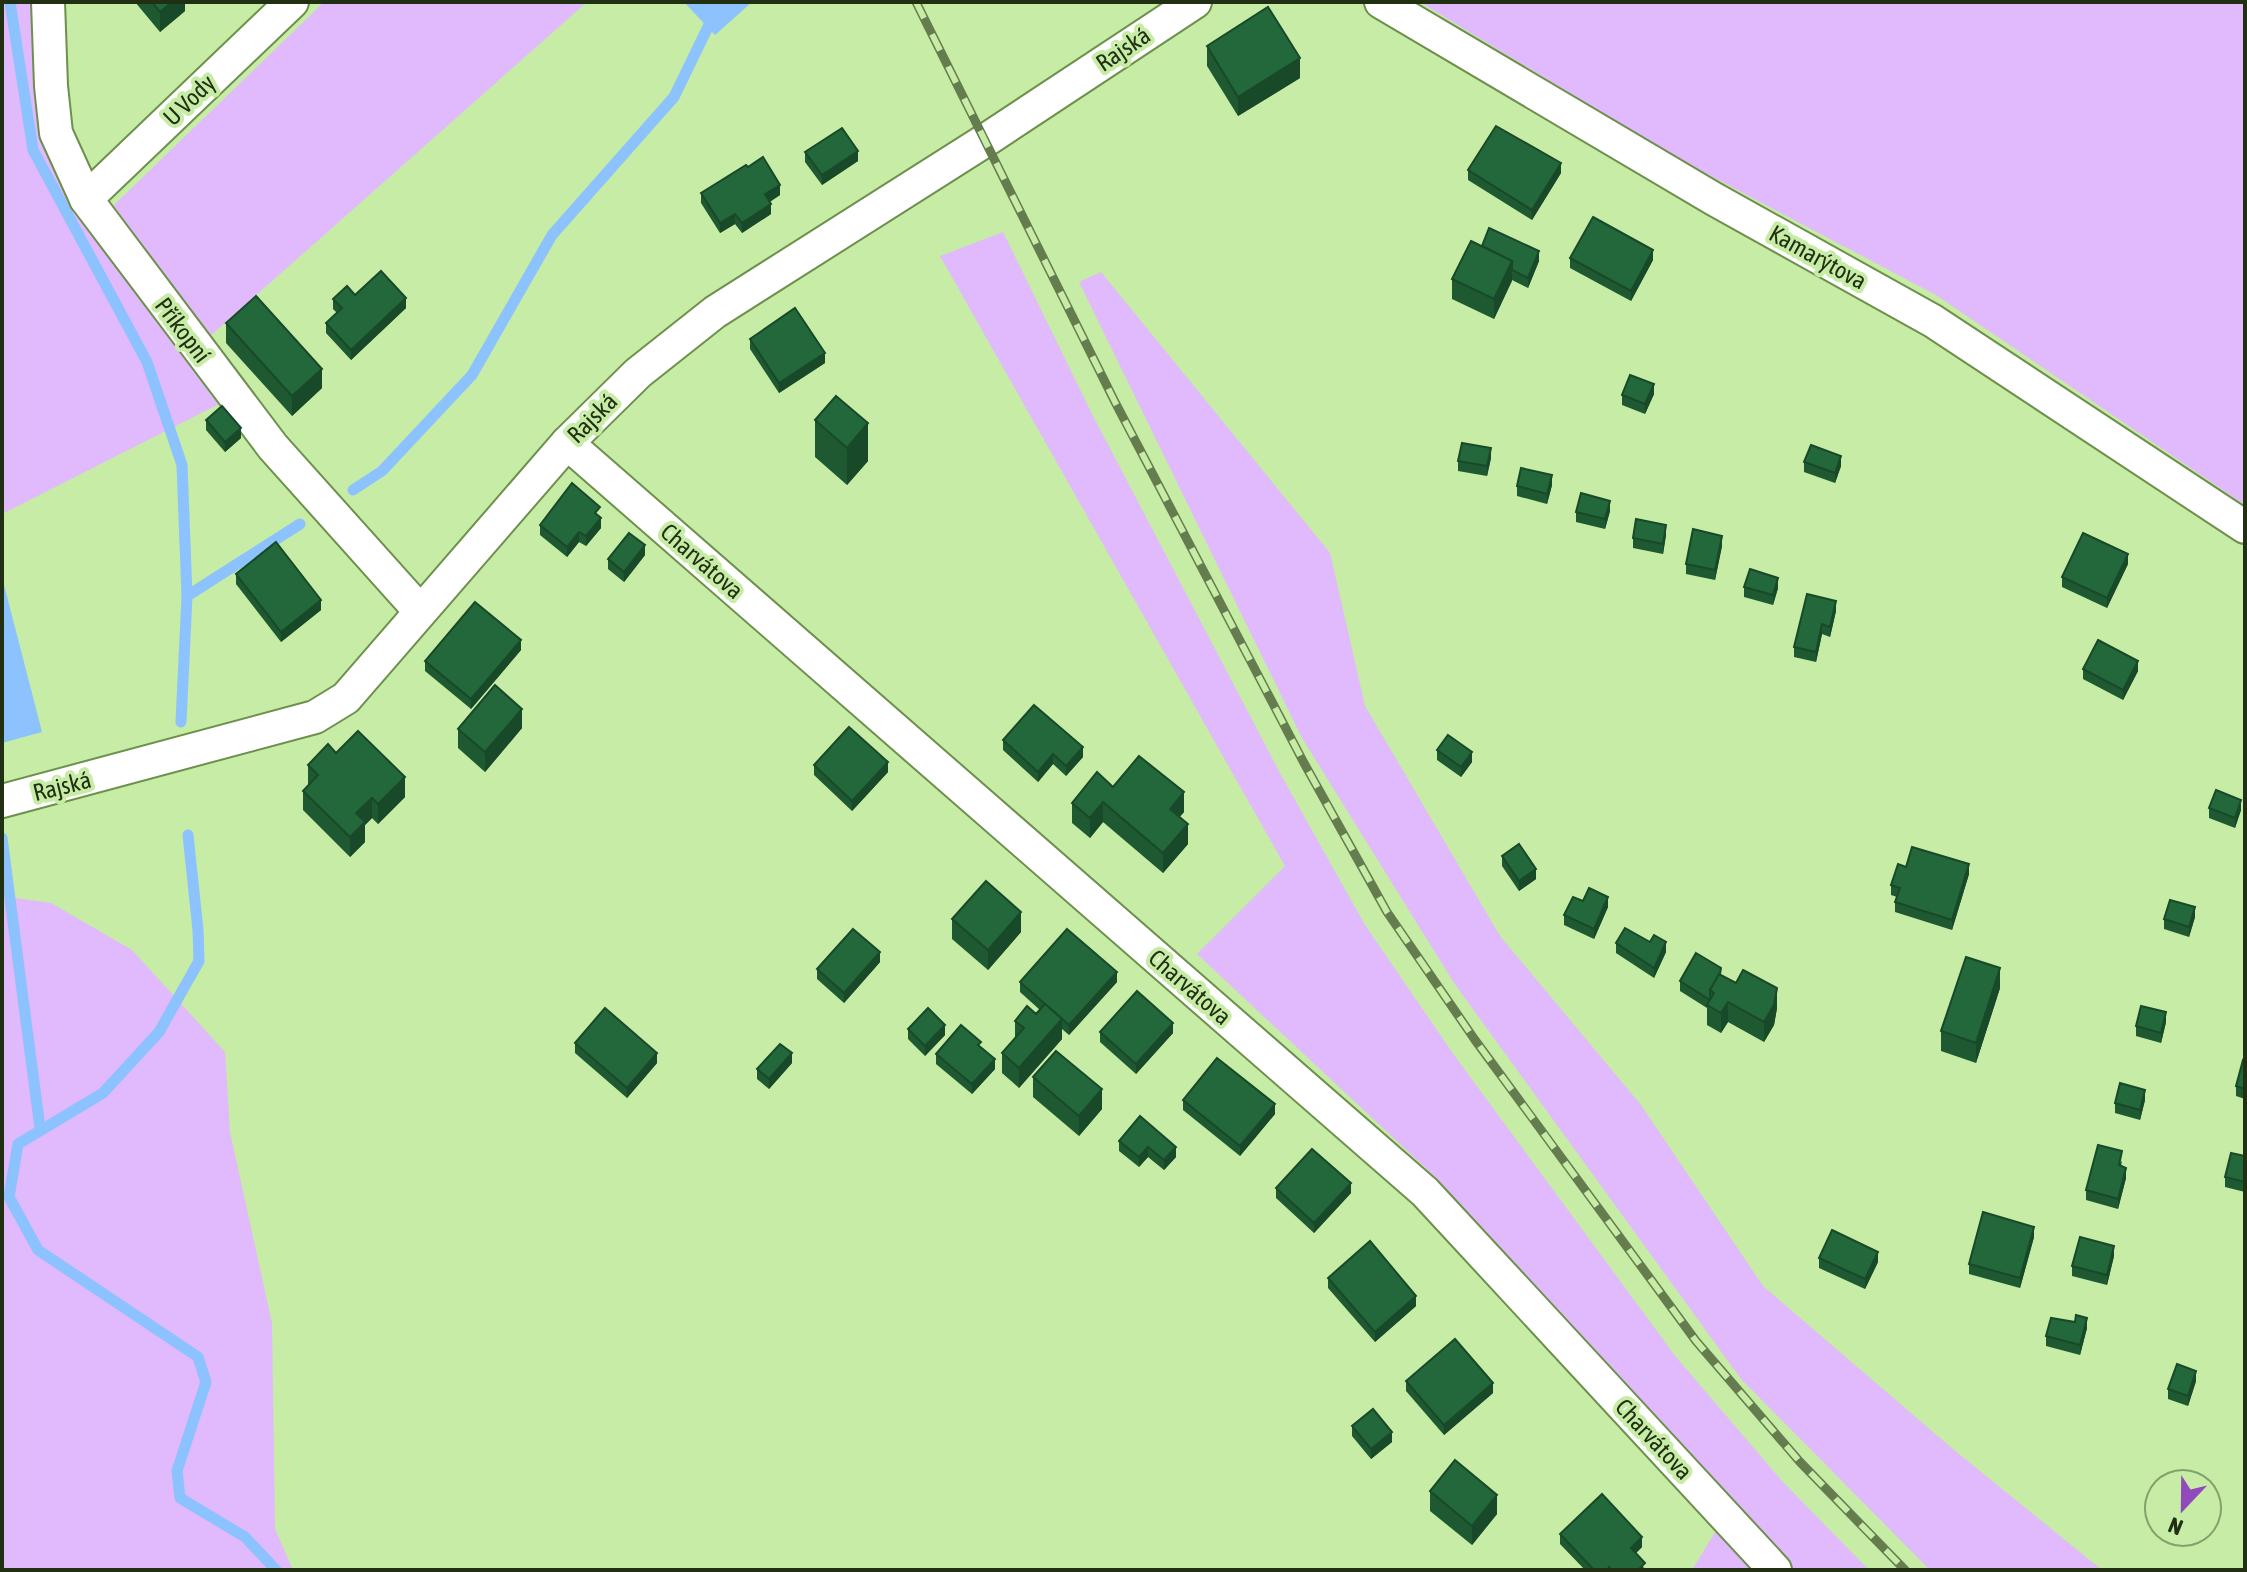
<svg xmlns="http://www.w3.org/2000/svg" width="2247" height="1572" font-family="'Asap Condensed',sans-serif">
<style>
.green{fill:#e1b9fd}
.water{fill:#8cc2fd}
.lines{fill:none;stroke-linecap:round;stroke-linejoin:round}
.stream{stroke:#8cc2fd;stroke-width:11}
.minor-casing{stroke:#6d904d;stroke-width:36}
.minor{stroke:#fff;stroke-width:32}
.rail-casing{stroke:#657c4f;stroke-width:9}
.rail{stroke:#c6eca5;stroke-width:6;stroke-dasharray:18;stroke-linecap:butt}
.wall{fill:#1e5932}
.shaded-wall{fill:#184929}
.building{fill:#23683a;stroke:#184929;stroke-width:2}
.labels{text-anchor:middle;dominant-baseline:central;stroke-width:8;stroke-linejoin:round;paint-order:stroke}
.street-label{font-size:24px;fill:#212f13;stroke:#c6eca5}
</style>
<rect width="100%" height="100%" fill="#c6eca5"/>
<g class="green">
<path d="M2 2H35L40 106 49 156 76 202 219 404 2 514Z"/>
<path d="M324 2H587L209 337 112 207Z"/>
<path d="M1420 2H2245V505L1936 295 1675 157Z"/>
<path d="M1003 232 1092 414 1281 775 1365 925 1454 1055 1676 1357 1781 1480 1869 1570H1692L1733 1503 1433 1175 1197 954 1285 866 940 256Z"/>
<path d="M1101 272 1330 553 1365 706 1500 936 1641 1105 1763 1286 1954 1450 2102 1570H1930L1741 1379 1454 983 1302 738 1079 282Z"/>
<path d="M2 896 51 903 132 950 225 1052 230 1132 272 1323 275 1529 293 1570H2Z"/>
</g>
<g class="water">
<path d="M684 2H752L715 35Z"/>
<path d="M2 577 42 732 2 743Z"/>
</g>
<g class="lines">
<g class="stream">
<path d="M10 2 33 150 147 362 182 465 187 596 181 722"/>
<path d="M353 490 382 471 472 375 552 235 674 97 720 2"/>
<path d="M187 596 300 524"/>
<path d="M188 835 198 930 199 961 159 1032 103 1093 18 1144 9 1197 38 1250 198 1357 206 1382 177 1471 180 1498 245 1537 276 1570"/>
<path d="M2 838 40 1128"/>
</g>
<g class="minor-casing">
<g id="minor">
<path d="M48 2 51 86 56 133 86 199 273 447 420 611"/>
<path d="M1381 2 1714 199 1933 321 2245 527"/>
<path d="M86 199 292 2"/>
<path d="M567 443 1425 1192 1775 1570"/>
<path d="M2 801 315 717 346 698 567 443 638 373 715 312 986 140 1195 2"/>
</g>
</g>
<use href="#minor" class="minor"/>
<g class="rail-casing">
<path id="rail" d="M916 2 1115 402 1304 763 1387 912 1475 1040 1696 1341 1800 1462 1905 1570"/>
</g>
<use href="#rail" class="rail"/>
</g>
<g class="wall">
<path d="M135 2H185V11L160 32Z"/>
<path d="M1207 46 1300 78 1238 116 1207 66Z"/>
<path d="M805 152 858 161 822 185 805 162Z"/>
<path d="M1468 170 1561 173 1532 220 1468 180Z"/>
<path d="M701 193 780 195 770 202 771 214 742 233 735 224 720 233 701 203Z"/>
<path d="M1482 246 1539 261 1528 288 1512 280 1494 319 1452 299V279Z"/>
<path d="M1570 258 1653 260 1631 301 1570 268Z"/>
<path d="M355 295 406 308 351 360 326 333V323L337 313 333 309V299Z"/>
<path d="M226 323 322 388 292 416 226 343Z"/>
<path d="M750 339 825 363 779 393 750 349Z"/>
<path d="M1654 394 1645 414 1622 405V395Z"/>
<path d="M206 420 241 438 225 452 206 430Z"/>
<path d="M815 420 868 461 847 485 815 457Z"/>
<path d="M1491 458 1487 476 1458 471V461Z"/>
<path d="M1804 462 1841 466 1835 483 1804 472Z"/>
<path d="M1552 485 1547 504 1517 496V486Z"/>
<path d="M1610 511 1605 529 1576 522V512Z"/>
<path d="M600 517 601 528 586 546 579 542 567 557 540 535V525Z"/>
<path d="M1666 535 1663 554 1633 548V538Z"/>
<path d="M1722 546 1715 580 1686 574V564Z"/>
<path d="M645 555 624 582 608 569V559Z"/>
<path d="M2128 564 2107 608 2062 587V577Z"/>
<path d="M236 574 321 610 281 642 236 584Z"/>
<path d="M1744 587 1778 588 1773 605 1744 597Z"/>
<path d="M1836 611 1830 637 1822 634 1816 662 1794 657V647Z"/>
<path d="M521 650 471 709 425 671V661Z"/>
<path d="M2083 669 2138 671 2123 700 2083 679Z"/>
<path d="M522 728 485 772 458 748V729Z"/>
<path d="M1003 740 1083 757 1066 776 1053 764 1038 782 1003 750Z"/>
<path d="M1437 750 1472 762 1461 777 1437 760Z"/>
<path d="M336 753 405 797 378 824 372 818 365 825V842L350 857 303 810V791L308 785V765Z"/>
<path d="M814 765 888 772 852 811 814 775Z"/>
<path d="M1113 787 1184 812 1179 817 1188 844 1163 873 1103 822 1090 838 1072 823V803Z"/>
<path d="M2209 808 2241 810 2235 828 2209 818Z"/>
<path d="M1502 856 1536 879 1519 891 1502 866Z"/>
<path d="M1906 867 1969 874 1952 930 1895 912V902L1897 897 1891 895V885Z"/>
<path d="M1583 901 1608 907 1594 939 1564 925V915Z"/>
<path d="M2195 917 2189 937 2164 929V919Z"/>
<path d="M952 919 1021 932 988 970 952 939Z"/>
<path d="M1616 943 1666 952 1654 978 1616 953Z"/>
<path d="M880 962 844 1003 817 979V969Z"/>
<path d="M1721 975 1777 1008 1774 1025 1764 1042 1728 1022 1721 1033 1707 1025V1008L1680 991V981Z"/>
<path d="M1020 982H1117L1069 1035 1062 1029V1039L1019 1088 1002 1073V1053L1015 1038V1021L1036 1014 1040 1010 1020 992Z"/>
<path d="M2000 988 1976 1063 1941 1051V1031Z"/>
<path d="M2166 1022 2161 1043 2136 1036V1026Z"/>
<path d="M908 1029 945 1035 925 1056 908 1039Z"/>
<path d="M1100 1032 1173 1033 1136 1074 1100 1042Z"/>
<path d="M575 1043 657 1063 627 1098 575 1053Z"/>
<path d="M981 1047 995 1069 972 1094 936 1064V1054Z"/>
<path d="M2245 1061V1099L2236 1096V1086Z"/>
<path d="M792 1063 769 1089 757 1079V1069Z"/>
<path d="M1033 1077 1102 1109 1079 1136 1033 1097Z"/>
<path d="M1183 1100 1275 1114 1240 1156 1183 1110Z"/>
<path d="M2145 1100 2140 1120 2115 1113V1103Z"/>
<path d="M1119 1141 1176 1147V1157L1164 1170 1148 1157 1139 1167 1119 1151Z"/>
<path d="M2245 1156V1192L2225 1187V1177Z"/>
<path d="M2122 1161 2121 1166 2126 1178 2118 1209 2086 1200V1190Z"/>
<path d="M1276 1188 1351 1193 1314 1233 1276 1198Z"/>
<path d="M2034 1237 2020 1288 1969 1274V1264Z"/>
<path d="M2114 1256 2107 1285 2072 1276V1266Z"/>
<path d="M1819 1258 1878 1262 1865 1289 1819 1268Z"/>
<path d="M1328 1278 1416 1306 1375 1342 1328 1288Z"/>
<path d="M2087 1328 2080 1355 2046 1346V1336Z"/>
<path d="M1406 1381 1493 1393 1444 1435 1406 1391Z"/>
<path d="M2196 1381 2188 1406 2168 1399V1389Z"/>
<path d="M1352 1426 1392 1442 1371 1459 1352 1436Z"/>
<path d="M1430 1491 1497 1514 1472 1545 1430 1511Z"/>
<path d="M1560 1534 1642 1547 1636 1553 1645 1570H1585L1560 1544Z"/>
</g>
<g class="shaded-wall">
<path d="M172 2H185V11L160 32V12Z"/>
<path d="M1300 58V78L1238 116V97Z"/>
<path d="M858 151V161L822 185V175Z"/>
<path d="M1561 163V173L1532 220V210Z"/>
<path d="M780 185V195L765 204V194Z"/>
<path d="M771 204V214L742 233V223Z"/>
<path d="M735 214V224L720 233V223Z"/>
<path d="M1653 250V260L1631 301V291Z"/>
<path d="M1539 251V261L1528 288V278Z"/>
<path d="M1512 261V281L1494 319V299Z"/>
<path d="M406 298V308L351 360V350Z"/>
<path d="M825 353V363L779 393V383Z"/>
<path d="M322 369V388L292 416V396Z"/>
<path d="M1654 384V394L1645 414V404Z"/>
<path d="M868 423V461L847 485V448Z"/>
<path d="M241 428V438L225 452V442Z"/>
<path d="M1491 448V458L1487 476V466Z"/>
<path d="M1841 456V466L1835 483V473Z"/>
<path d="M1552 475V485L1547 504V494Z"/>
<path d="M1610 501V511L1605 529V519Z"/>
<path d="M601 518V528L586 546V536Z"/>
<path d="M1666 525V535L1663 554V544Z"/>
<path d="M579 532V542L567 557V547Z"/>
<path d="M1722 536V546L1715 580V570Z"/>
<path d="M645 545V555L624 582V572Z"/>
<path d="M2128 554V564L2107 608V598Z"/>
<path d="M1778 578V588L1773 605V595Z"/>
<path d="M321 600V610L281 642V632Z"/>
<path d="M1836 601V611L1830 637V627Z"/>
<path d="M1822 624V634L1816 662V652Z"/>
<path d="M521 640V650L471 709V699Z"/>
<path d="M2138 661V671L2123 700V690Z"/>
<path d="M522 709V728L485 772V752Z"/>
<path d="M1083 747V757L1066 776V766Z"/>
<path d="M1472 752V762L1461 777V767Z"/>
<path d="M1053 754V764L1038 782V772Z"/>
<path d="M888 762V772L852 811V801Z"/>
<path d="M405 777V797L378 824V804Z"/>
<path d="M1184 792V812L1170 829V809Z"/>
<path d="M372 798V818L365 825V842L350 857V837L356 813Z"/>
<path d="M2241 800V810L2235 828V818Z"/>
<path d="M1103 802V822L1090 838V818Z"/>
<path d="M1188 824V844L1163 873V853Z"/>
<path d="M1969 864V874L1952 930V920Z"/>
<path d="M1536 869V879L1519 891V881Z"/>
<path d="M1608 897V907L1594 939V929Z"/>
<path d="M2195 907V917L2189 937V927Z"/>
<path d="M1021 912V932L988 970V950Z"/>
<path d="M1666 942V952L1654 978V968Z"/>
<path d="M880 952V962L844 1003V993Z"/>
<path d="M2000 968V988L1976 1063V1043Z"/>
<path d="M1117 972V982L1069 1035V1025Z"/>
<path d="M1777 988V1008L1774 1025 1764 1042V1022Z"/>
<path d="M1728 1002V1022L1721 1033V1013Z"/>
<path d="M2166 1012V1022L2161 1043V1033Z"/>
<path d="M1062 1019V1039L1019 1088V1068Z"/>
<path d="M1173 1023V1033L1136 1074V1064Z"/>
<path d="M945 1025V1035L925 1056V1046Z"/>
<path d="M657 1053V1063L627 1098V1088Z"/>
<path d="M792 1053V1063L769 1089V1079Z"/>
<path d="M995 1059V1069L972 1094V1084Z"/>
<path d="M1102 1089V1109L1079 1136V1116Z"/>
<path d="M2145 1090V1100L2140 1120V1110Z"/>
<path d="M1275 1104V1114L1240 1156V1146Z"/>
<path d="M1148 1147V1157L1139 1167V1157Z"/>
<path d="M1176 1147V1157L1164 1170V1160Z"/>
<path d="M2126 1168V1178L2118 1209V1199Z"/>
<path d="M1351 1183V1193L1314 1233V1223Z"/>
<path d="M2034 1227V1237L2020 1288V1278Z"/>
<path d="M2114 1246V1256L2107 1285V1275Z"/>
<path d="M1878 1252V1262L1865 1289V1279Z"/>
<path d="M1416 1296V1306L1375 1342V1332Z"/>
<path d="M2087 1318V1328L2080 1355V1345Z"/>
<path d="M2196 1371V1381L2188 1406V1396Z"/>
<path d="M1493 1383V1393L1444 1435V1425Z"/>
<path d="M1392 1432V1442L1371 1459V1449Z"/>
<path d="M1497 1495V1514L1472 1545V1526Z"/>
<path d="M1642 1537V1547L1631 1558V1548Z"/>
</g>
<g class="building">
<path d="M152 2H172L160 12Z"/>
<path d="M1268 7 1300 58 1238 97 1207 46Z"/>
<path d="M1496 126 1561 163 1532 210 1468 170Z"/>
<path d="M842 128 858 151 822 175 805 152Z"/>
<path d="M763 157 780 185 765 194 771 204 742 223 735 214 720 223 701 193 746 165 748 167Z"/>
<path d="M1593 217 1653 250 1631 291 1570 258Z"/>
<path d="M1489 228 1539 251 1528 278 1512 270V261L1482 246Z"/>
<path d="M1471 241 1512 261 1494 299 1452 279Z"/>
<path d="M381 271 406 298 351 350 326 323 342 308 333 299 347 286 355 295Z"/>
<path d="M256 296 322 369 292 396 226 323Z"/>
<path d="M795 308 825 353 779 383 750 339Z"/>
<path d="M1630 375 1654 384 1645 404 1622 395Z"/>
<path d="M836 396 868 423 847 448 815 420Z"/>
<path d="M222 406 241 428 225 442 206 420Z"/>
<path d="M1462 443 1491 448 1487 466 1458 461Z"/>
<path d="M1811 445 1841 456 1835 473 1804 462Z"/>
<path d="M1521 468 1552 475 1547 494 1517 486Z"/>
<path d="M572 483 600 507 595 513 601 518 586 536 579 532 567 547 540 525Z"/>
<path d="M1581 493 1610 501 1605 519 1576 512Z"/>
<path d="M1636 519 1666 525 1663 544 1633 538Z"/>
<path d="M1693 529 1722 536 1715 570 1686 564Z"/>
<path d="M629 533 645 545 624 572 608 559Z"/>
<path d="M2083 533 2128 554 2107 598 2062 577Z"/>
<path d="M276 542 321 600 281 632 236 574Z"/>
<path d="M1750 569 1778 578 1773 595 1744 587Z"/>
<path d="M1807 594 1836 601 1830 627 1822 624 1816 652 1794 647Z"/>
<path d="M475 602 521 640 471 699 425 661Z"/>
<path d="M2098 640 2138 661 2123 690 2083 669Z"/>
<path d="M495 685 522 709 485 752 458 729Z"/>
<path d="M1034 705 1083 747 1066 766 1053 754 1038 772 1003 740Z"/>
<path d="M849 727 888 762 852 801 814 765Z"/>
<path d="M358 731 405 777 378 804 372 798 356 813 365 822 350 837 303 791 318 775 308 765 328 744 336 753Z"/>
<path d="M1448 735 1472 752 1461 767 1437 750Z"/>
<path d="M1139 756 1184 792 1170 809 1188 824 1163 853 1103 802 1090 818 1072 803 1097 772 1113 787Z"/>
<path d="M2216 790 2241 800 2235 818 2209 808Z"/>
<path d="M1519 844 1536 869 1519 881 1502 856Z"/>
<path d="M1912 847 1969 864 1952 920 1895 902 1900 888 1891 885 1898 864 1906 867Z"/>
<path d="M986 881 1021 912 988 950 952 919Z"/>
<path d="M1589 888 1608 897 1594 929 1564 915 1573 897 1583 901Z"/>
<path d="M2170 900 2195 907 2189 927 2164 919Z"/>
<path d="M1625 928 1650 942 1654 935 1666 942 1654 968 1616 943Z"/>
<path d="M853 929 880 952 844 993 817 969Z"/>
<path d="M1067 929 1117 972 1069 1025 1020 982Z"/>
<path d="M1696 953 1721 968 1720 974 1710 990V1000L1680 981Z"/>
<path d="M1966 957 2000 968 1976 1043 1941 1031Z"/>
<path d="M1743 970 1777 988 1774 1005 1764 1022 1728 1002 1721 1013 1707 1005 1714 993 1710 990 1719 974 1736 983Z"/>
<path d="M1137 991 1173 1023 1136 1064 1100 1032Z"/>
<path d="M1045 1004 1062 1019 1019 1068 1002 1053 1024 1028 1015 1021 1027 1006 1036 1014Z"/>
<path d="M2141 1006 2166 1012 2161 1033 2136 1026Z"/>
<path d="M605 1008 657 1053 627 1088 575 1043Z"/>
<path d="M928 1008 945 1025 925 1046 908 1029Z"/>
<path d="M961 1025 981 1042 978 1045 995 1059 972 1084 936 1054Z"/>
<path d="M780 1044 792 1053 769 1079 757 1069Z"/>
<path d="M1056 1051 1102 1089 1079 1116 1033 1077Z"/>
<path d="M1217 1058 1275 1104 1240 1146 1183 1100Z"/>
<path d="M2243 1060 2245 1061V1089L2236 1086Z"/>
<path d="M2120 1083 2145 1090 2140 1110 2115 1103Z"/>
<path d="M1140 1116 1176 1147 1164 1160 1148 1147 1139 1157 1119 1141Z"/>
<path d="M2098 1145 2122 1151 2119 1165 2126 1168 2118 1199 2086 1190Z"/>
<path d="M1312 1149 1351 1183 1314 1223 1276 1188Z"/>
<path d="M2231 1153 2245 1156V1182L2225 1177Z"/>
<path d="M1983 1212 2034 1227 2020 1278 1969 1264Z"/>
<path d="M1832 1230 1878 1252 1865 1279 1819 1258Z"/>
<path d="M2080 1237 2114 1246 2107 1275 2072 1266Z"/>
<path d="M1370 1241 1416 1296 1375 1332 1328 1278Z"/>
<path d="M2076 1315 2087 1318 2080 1345 2046 1336 2051 1318 2075 1322Z"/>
<path d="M1455 1339 1493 1383 1444 1425 1406 1381Z"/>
<path d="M2177 1364 2196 1371 2188 1396 2168 1389Z"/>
<path d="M1373 1409 1392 1432 1371 1449 1352 1426Z"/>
<path d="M1455 1460 1497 1495 1472 1526 1430 1491Z"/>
<path d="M1602 1494 1642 1537 1631 1548 1645 1563 1638 1570H1612L1609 1567 1607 1570H1594L1560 1534Z"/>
</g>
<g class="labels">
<g class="street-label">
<text transform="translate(1123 49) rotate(-34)">Rajská</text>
<text transform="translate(189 100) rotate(-44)">U Vody</text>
<text transform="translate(1818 257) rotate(29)">Kamarýtova</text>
<text transform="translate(183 330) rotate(53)">Příkopní</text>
<text transform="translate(592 418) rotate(-45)">Rajská</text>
<text transform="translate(702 561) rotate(41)">Charvátova</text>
<text transform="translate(62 786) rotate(-14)">Rajská</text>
<text transform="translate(1190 987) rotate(41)">Charvátova</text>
<text transform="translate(1654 1439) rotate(47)">Charvátova</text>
</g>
</g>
<rect width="2247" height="1572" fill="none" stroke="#212f13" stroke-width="8"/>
<g transform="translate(2183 1508) rotate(202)"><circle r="38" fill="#c6eca5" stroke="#84a06b" stroke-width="2"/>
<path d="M0-6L14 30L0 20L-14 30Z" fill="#9249bc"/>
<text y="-12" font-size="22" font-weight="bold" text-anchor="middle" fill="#212f13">N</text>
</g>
</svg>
